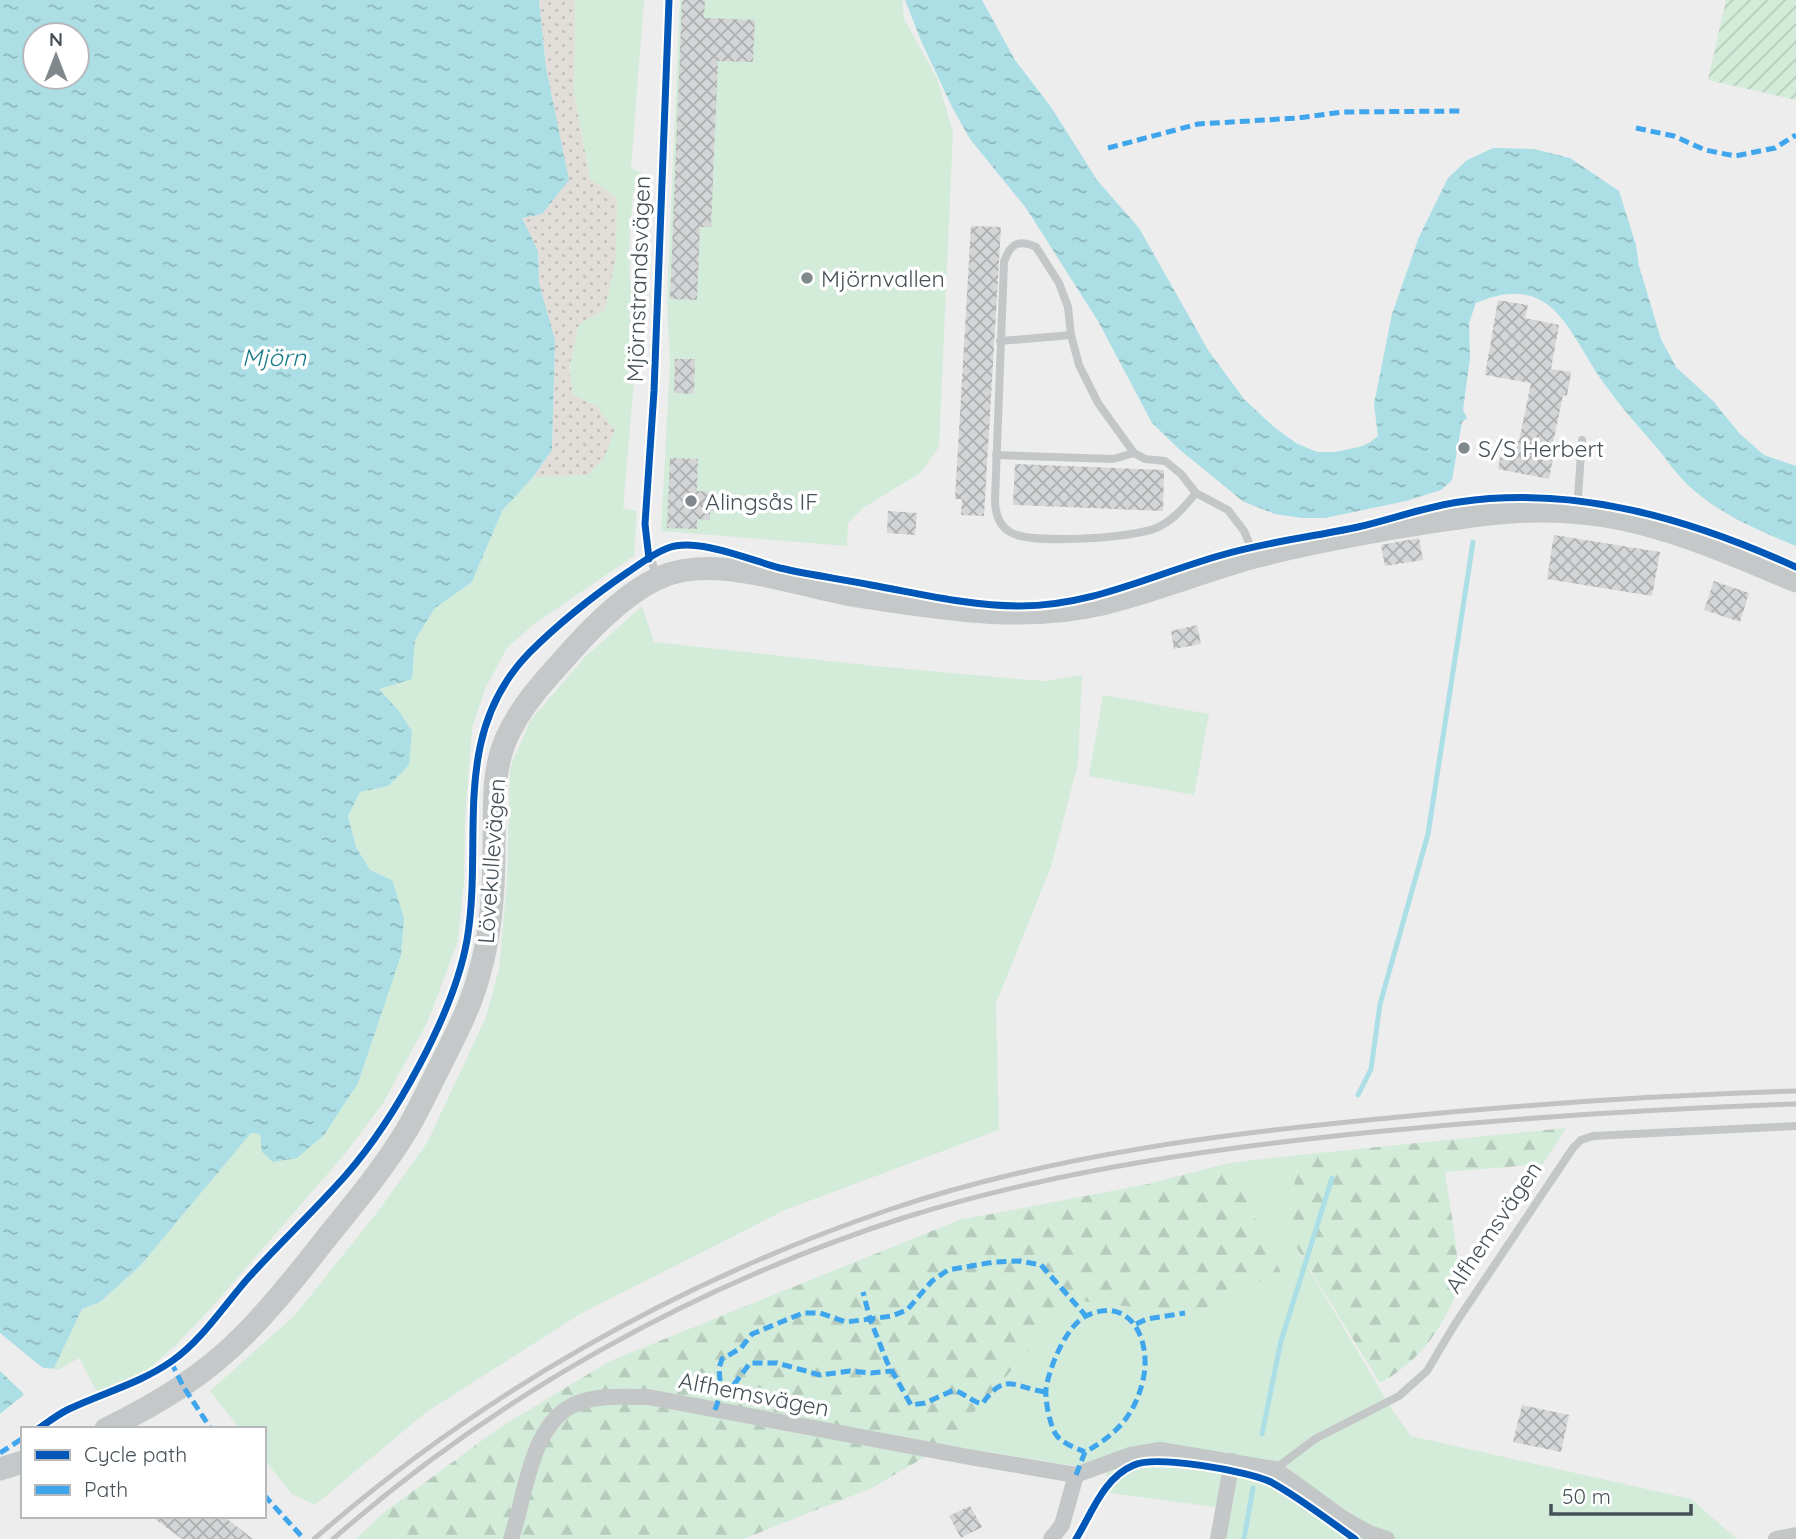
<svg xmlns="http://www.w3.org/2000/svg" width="1796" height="1539" font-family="Quicksand,sans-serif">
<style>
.green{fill:#d3ebd9}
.forest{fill:url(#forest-firs)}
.sand{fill:url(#sand-dots)}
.garden{fill:url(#garden-furrows)}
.water{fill:url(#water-ripples);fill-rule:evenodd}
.pier{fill:#ededed}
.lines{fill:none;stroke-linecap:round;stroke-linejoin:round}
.stream{stroke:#abdfe5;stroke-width:5}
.building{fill:url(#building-cross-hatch)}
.lane{stroke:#c4c7c8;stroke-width:8}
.street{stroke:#c4c7c8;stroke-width:16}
.secondary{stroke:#c5c8c9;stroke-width:23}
.rail{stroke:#c0c2c3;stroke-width:5}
.quiet{stroke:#3fa5ed;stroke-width:5;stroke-dasharray:10 5;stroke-linecap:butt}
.cycleway-casing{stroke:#fff;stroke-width:11}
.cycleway{stroke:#0057b8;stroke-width:7}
.poi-dot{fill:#80888c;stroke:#fff;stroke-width:2.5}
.labels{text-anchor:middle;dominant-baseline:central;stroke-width:7;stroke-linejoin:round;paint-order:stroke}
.poi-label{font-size:23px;fill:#465157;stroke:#fff;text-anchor:start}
.street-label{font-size:23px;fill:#465157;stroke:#fff}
.water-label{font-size:24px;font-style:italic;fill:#1a7d88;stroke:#fff}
</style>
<defs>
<pattern id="forest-firs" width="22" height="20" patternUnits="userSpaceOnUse" patternTransform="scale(1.75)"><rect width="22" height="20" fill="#d3ebd9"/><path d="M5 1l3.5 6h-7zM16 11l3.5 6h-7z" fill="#b6cbbc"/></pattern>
<pattern id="sand-dots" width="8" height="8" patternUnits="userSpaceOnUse" patternTransform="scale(1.75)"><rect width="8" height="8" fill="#e1ded9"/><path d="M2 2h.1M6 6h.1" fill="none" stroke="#c2c0bc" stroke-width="1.8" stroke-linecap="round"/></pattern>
<pattern id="garden-furrows" width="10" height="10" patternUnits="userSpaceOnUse" patternTransform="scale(1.75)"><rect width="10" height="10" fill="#d3ebd9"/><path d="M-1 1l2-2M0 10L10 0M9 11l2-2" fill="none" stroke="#b6cbbc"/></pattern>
<pattern id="water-ripples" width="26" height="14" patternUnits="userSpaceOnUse" patternTransform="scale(1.75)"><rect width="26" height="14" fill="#abdfe5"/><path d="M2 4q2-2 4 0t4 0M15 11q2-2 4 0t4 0" fill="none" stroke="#8db7bc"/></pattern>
<pattern id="building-cross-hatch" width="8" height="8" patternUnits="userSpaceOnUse" patternTransform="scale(1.75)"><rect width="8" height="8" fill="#d3d5d6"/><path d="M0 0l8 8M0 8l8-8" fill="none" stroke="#adafb0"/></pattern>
</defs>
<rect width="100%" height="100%" fill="#ededed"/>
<g class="green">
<path d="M575 0H644L631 168 642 173 639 184 633 193 629 248 630 280 639 324 623 508 637 511 634 556 534 624 507 648 485 689 472 728 465 819 464 881 458 941 427 1023 383 1103 344 1155 212 1307 176 1345 146 1371 97 1392 79 1358 59 1370 53 1368 82 1309 100 1302 140 1266 251 1133 260 1134 358 1083 377 1024 392 880 370 870 356 847 348 816 360 792 388 786 398 710 378 689 412 678 415 640 435 608 472 582 502 511 533 477 588 474 596 406 573 395 569 369 579 324 617 198 590 180 574 93Z"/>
<path d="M680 0H902L904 19 937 78 953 132 939 447 920 473 863 508 848 523 847 546 661 531 670 363 667 302Z"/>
<path d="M642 606 654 642 875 666 1019 679 1045 681 1082 675 1078 763 1051 867 996 1003 999 1130 785 1210 580 1314 425 1413 315 1505 292 1494 264 1459V1429H240L210 1391 295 1315 379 1210 427 1143 486 1017 499 969 507 881 510 768 530 721 584 658Z"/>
<path d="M1103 695 1209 714 1194 795 1089 776Z"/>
<path d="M1299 1155 1287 1232 1391 1408 1411 1436 1691 1499 1737 1539H1224L1222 1508 1110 1493 1106 1471 945 1445 1074 1300 1198 1315 1227 1290 1282 1275 1229 1163Z"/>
<path d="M382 1514 396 1539H356Z"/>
</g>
<g class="forest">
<path d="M1566 1128 1543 1164 1445 1172C1450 1209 1459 1247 1458 1285 1458 1292 1454 1298 1451 1305 1435 1339 1413 1365 1380 1383L1287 1232 1299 1155Z"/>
<path d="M1229 1163 1282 1275 1227 1290 1198 1315 1074 1300 945 1445 872 1488 743 1539H396L382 1514 499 1428 610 1361 959 1220 1148 1184Z"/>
</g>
<path class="sand" d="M539 0H575L574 93 590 179 617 198 616 258 605 310 579 324 569 369 573 395 596 406 615 430 604 458 588 475 533 477 552 450 555 341 539 283 538 251 522 218 542 214 546 68Z"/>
<path class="garden" d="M1726 0H1796V100L1708 80Z"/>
<g class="water">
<path d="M0 0H539L546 68 569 180 542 214 522 218 538 251 539 283 555 340 552 450 533 477 502 511 472 582 435 608 415 640 412 679 379 689 398 710 412 731 409 765 388 786 360 792 348 816 356 847 370 870 392 880 404 918 401 955 358 1083 324 1135 297 1158 273 1162 262 1152 260 1134 251 1133 140 1266 100 1302 82 1309 52 1372 0 1414ZM35 35H77V77H35Z"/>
<path d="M905 0H982L1015 60 1051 107 1097 180 1139 228 1208 350 1244 399 1274 427 1296 443 1317 452H1335L1359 447 1369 443 1378 436 1374 404 1392 314 1419 237 1448 178 1467 160 1493 148 1534 149 1570 158 1619 191 1636 245 1639 266 1661 339 1676 367 1713 401 1740 434 1764 455 1796 466V546C1755 529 1712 511 1681 478 1673 469 1666 459 1658 449 1639 427 1620 406 1603 382 1568 333 1554 270 1476 303L1469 323 1470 358 1463 410 1467 418 1462 422 1452 480 1441 490 1406 501 1325 518H1302L1275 514 1244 502 1180 450 1152 423 1098 321 1026 208 970 139 953 109 922 43Z"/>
</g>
<path class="pier" d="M0 1333 43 1368 57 1369 54 1374 24 1397 23 1393 0 1371Z"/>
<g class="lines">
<g class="stream">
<path d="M1358 1095 1371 1069 1380 1004 1428 834 1473 542"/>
<path d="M1262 1434 1281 1341 1332 1178"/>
<path d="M1244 1539 1253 1488"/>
</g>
</g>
<g class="building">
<path d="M682 0H705L704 18 755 20 753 62 718 61 711 227H700L697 300 670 299Z"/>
<path d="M971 226 1001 227 984 516 961 515 962 499H955Z"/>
<path d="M1498 300 1528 305 1525 318 1559 325 1551 369 1571 372 1567 396 1563 395 1552 448H1555L1549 479 1498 469 1504 439 1519 441 1531 383 1485 375Z"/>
<path d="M675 359H695L694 394 674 393Z"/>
<path d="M670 458 698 459 697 491 715 492V511H710V520L697 519V529L667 528Z"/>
<path d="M1015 464 1164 470 1163 511 1013 505Z"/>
<path d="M888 511 917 513 915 535 887 533Z"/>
<path d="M1554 535 1660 552 1652 596 1547 579Z"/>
<path d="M1419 538 1423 560 1385 566 1381 545Z"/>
<path d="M1714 581 1749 593 1740 622 1704 610Z"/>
<path d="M1197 625 1201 644 1174 649 1171 631Z"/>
<path d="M1522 1405 1569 1415 1561 1452 1513 1442Z"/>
<path d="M970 1506 982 1527 961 1538 949 1516Z"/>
<path d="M151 1516H223L253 1539H182Z"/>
</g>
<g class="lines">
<g class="lane">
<path d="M1000 341 1071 335"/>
<path d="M996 455 1113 459 1134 453"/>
<path d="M1196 493C1184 507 1173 521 1156 528 1133 538 1030 545 1010 532 998 525 995 512 995 499L1004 262C1010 244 1018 239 1036 247L1059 283 1068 307 1071 335 1079 365 1098 403 1134 453 1145 459 1165 461 1181 474 1196 493 1228 510 1244 531 1254 554"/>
<path d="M1577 510 1582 440"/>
<path d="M657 576 647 549 645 524 654 391 669 0"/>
<path d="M1275 1469 1315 1439 1399 1396 1427 1371 1455 1324 1573 1148 1581 1140 1593 1136 1796 1126"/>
</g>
<g class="street">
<path d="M511 1539C526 1496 530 1421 578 1403 599 1395 625 1397 648 1397L969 1457 1076 1475"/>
<path d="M1051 1539 1062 1525 1076 1475 1130 1455 1160 1450 1275 1469 1344 1519 1369 1533 1387 1539"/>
<path d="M1218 1539 1232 1461"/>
<path d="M1776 1539 1796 1535"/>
</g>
<g class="secondary">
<path d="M106 1429C157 1404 204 1376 244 1335 273 1306 299 1273 324 1241 352 1206 381 1172 405 1133 418 1112 429 1087 441 1064 456 1034 472 1004 480 971 491 933 494 889 494 849 495 812 491 774 506 739 522 703 547 678 573 649 594 625 629 591 659 578 714 552 800 587 857 596 937 608 1021 623 1102 604 1152 592 1201 572 1251 558 1298 545 1346 537 1394 528 1469 516 1528 504 1605 516 1672 527 1734 555 1796 581"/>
<path d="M0 1469 23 1462"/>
</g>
<g class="rail">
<path d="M314 1539C483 1392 679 1281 891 1209 1055 1154 1228 1133 1399 1117 1531 1104 1663 1095 1796 1091"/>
<path d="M333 1539C497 1395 695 1285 903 1218 1056 1170 1215 1148 1373 1132 1514 1118 1655 1109 1796 1104"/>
</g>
<g class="quiet">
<path d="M1636 128 1674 136 1705 150 1735 156 1775 148 1796 135"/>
<path d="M1108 148 1198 124 1298 118 1343 112 1464 111"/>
<path d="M1136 1324 1147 1319 1185 1313"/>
<path d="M171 1362 183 1386 211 1429"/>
<path d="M1045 1392C1012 1387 1006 1371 982 1404 971 1401 965 1394 954 1390L925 1403 911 1405 887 1362 870 1319 892 1316 907 1310 932 1281 948 1270 994 1262 1020 1261 1041 1265 1086 1316"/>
<path d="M721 1393 733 1386 750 1363H777L820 1375 850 1371 871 1373 892 1371"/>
<path d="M715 1410 721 1393 719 1368 722 1359 741 1348 752 1334 803 1313H820L846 1322 870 1319 863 1292"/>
<path d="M0 1453 23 1438"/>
<path d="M1076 1475 1085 1452C1116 1435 1135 1415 1143 1380 1152 1343 1132 1294 1086 1316 1066 1326 1049 1368 1046 1389 1045 1401 1050 1427 1057 1436 1064 1444 1076 1448 1085 1452"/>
<path d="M264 1495 304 1539"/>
</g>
<g class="cycleway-casing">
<g id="cycleway">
<path d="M649 559 645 524 654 391 669 0"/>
<path d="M38 1429C47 1423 57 1415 67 1410 102 1393 139 1384 172 1361 203 1339 224 1305 250 1276 281 1242 315 1210 346 1175 395 1119 454 1013 467 940 484 839 449 736 529 653 559 623 593 596 628 572 640 564 654 553 668 548 697 537 750 560 780 568 810 575 841 579 871 585 921 594 970 606 1020 606 1092 606 1154 574 1222 555 1266 542 1312 537 1358 527 1392 519 1425 507 1459 502 1576 485 1690 519 1796 567"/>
<path d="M1076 1539C1092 1513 1103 1478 1134 1465 1156 1455 1249 1471 1271 1482 1300 1498 1328 1520 1355 1539"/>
</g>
</g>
<use href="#cycleway" class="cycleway"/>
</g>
<g class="poi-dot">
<circle cx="807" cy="278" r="7"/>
<circle cx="1464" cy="448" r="7"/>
<circle cx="691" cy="501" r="7"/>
</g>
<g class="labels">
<g class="poi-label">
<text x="821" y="278">Mjörnvallen</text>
<text x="1478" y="448">S/S Herbert</text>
<text x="705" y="501">Alingsås IF</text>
</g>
<g class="street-label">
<text transform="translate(638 279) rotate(-88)">Mjörnstrandsvägen</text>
<text transform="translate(491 861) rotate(-86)">Lövekullevägen</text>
<text transform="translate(1493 1227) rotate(-56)">Alfhemsvägen</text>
<text transform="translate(754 1394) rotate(11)">Alfhemsvägen</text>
</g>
<g class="water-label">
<text x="274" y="357">Mjörn</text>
</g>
</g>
<rect x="21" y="1427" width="245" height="91" fill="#ffffff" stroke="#b5b9bc" stroke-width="2"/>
<rect x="35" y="1450" width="35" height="10" fill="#0057b8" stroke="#b5b9bc" stroke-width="2"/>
<text x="84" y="1462" font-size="21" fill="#465157">Cycle path</text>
<rect x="35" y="1485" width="35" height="10" fill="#3fa5ed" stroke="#b5b9bc" stroke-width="2"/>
<text x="84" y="1497" font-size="21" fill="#465157">Path</text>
<g transform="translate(56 56)"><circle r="33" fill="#ffffff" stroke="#b5b9bc" stroke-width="2"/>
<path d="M0-5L12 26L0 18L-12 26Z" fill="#80888c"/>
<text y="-10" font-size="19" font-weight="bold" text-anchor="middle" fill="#465157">N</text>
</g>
<path d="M1551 1504v10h140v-10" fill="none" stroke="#465157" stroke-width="3.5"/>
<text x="1562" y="1504" font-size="21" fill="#465157" stroke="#ffffff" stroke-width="5" paint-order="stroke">50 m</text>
</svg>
